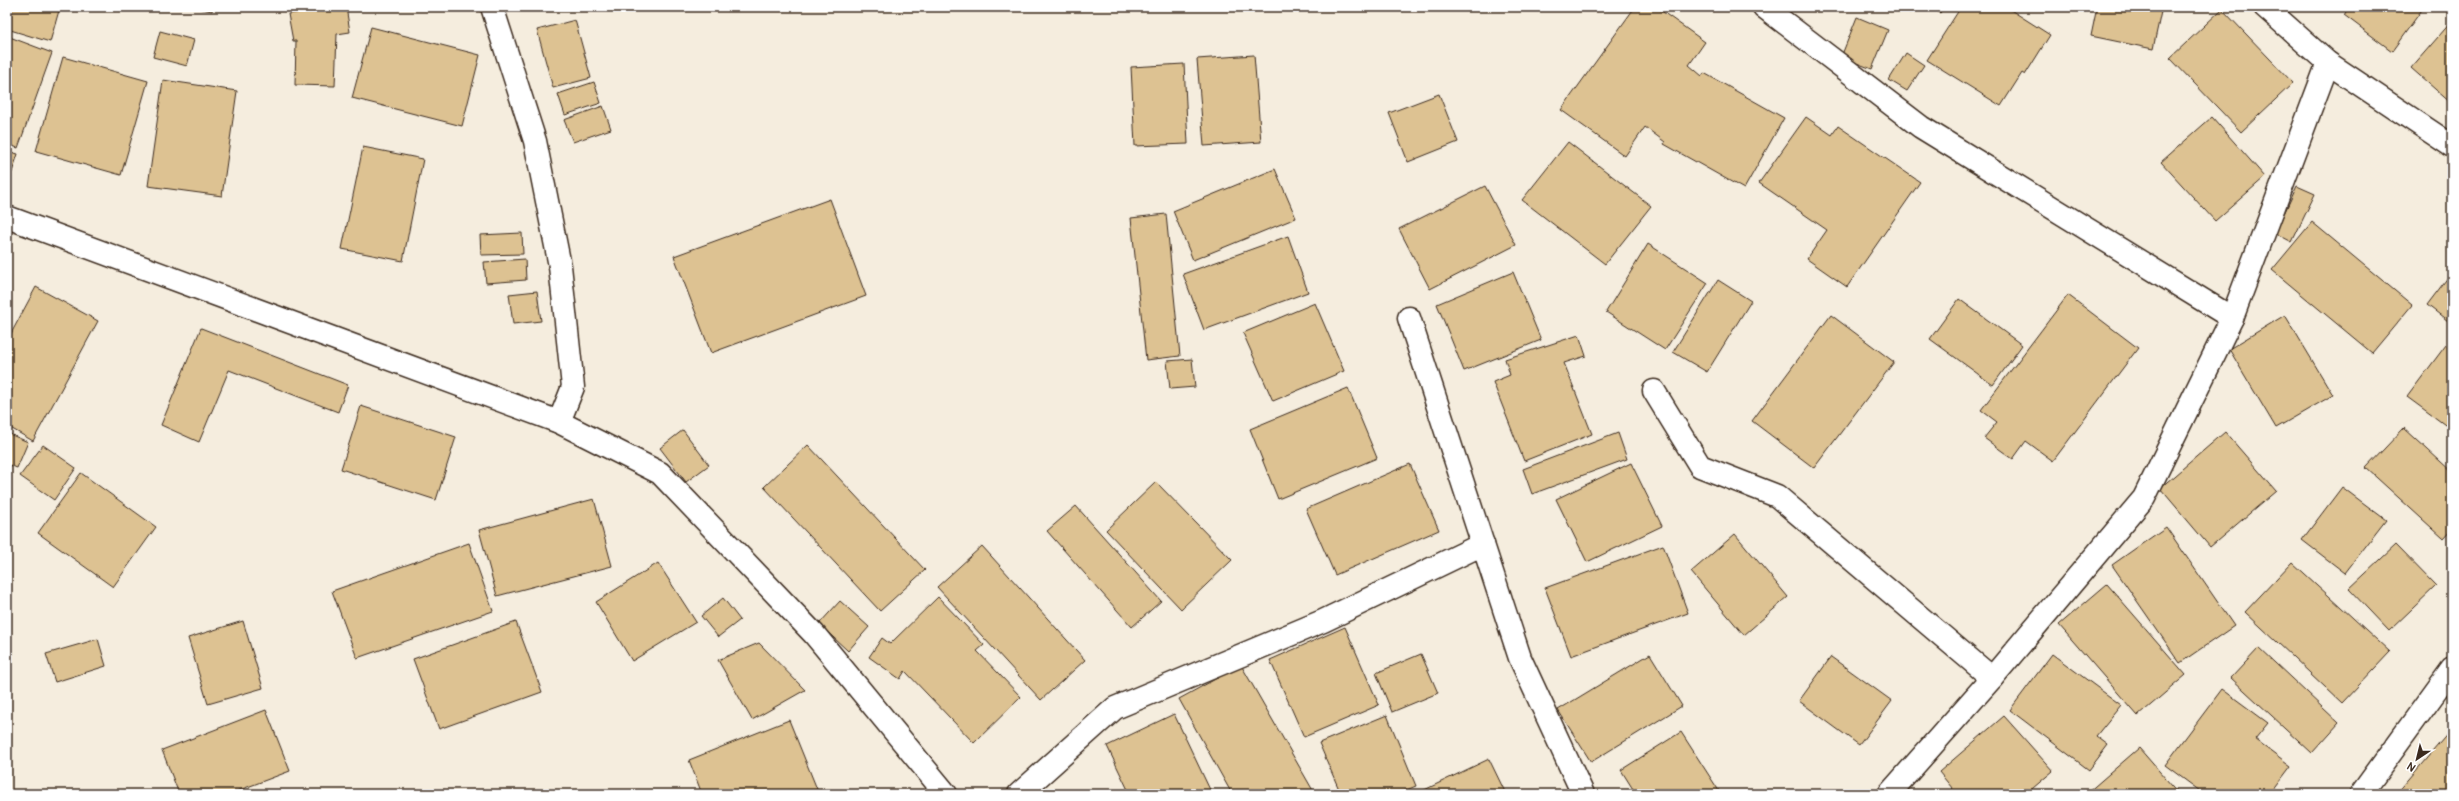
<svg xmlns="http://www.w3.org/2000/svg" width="2459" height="801" font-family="Pangolin,sans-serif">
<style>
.building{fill:#ddc292;stroke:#3b2a1e}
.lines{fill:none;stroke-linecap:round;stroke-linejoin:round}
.minor-casing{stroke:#3b2a1e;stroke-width:25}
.minor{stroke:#fff;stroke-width:22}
</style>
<rect width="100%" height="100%" fill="#f5edde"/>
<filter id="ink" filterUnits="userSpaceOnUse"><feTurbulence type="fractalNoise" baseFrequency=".025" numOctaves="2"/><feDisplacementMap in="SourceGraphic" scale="8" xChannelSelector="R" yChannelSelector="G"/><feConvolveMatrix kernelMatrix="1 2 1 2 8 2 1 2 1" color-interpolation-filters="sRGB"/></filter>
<g filter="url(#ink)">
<g class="building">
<path d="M7 7H60L50 42 7 29Z"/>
<path d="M192 7H213L212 11Z"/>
<path d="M335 7H346L350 32 337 34 335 86 295 85 296 41H293L288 14Z"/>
<path d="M1635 7H1656L1705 42 1689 65 1702 76 1704 73 1784 118 1744 189 1664 144 1665 142 1645 127 1625 156 1561 110Z"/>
<path d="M1901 7H1913L1910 13Z"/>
<path d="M1931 7H1944L1940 13Z"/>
<path d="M1961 7H2006L2050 35 2025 75 2022 73 2001 106 1927 60Z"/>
<path d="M2097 7H2162L2153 49 2091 36Z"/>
<path d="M2349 7H2424L2392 51 2344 15Z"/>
<path d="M2222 9 2293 83 2241 132 2170 58Z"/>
<path d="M1857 17 1888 30 1872 69 1841 57Z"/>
<path d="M575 20 591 78 553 88 537 30Z"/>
<path d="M2452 21V104L2411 68Z"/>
<path d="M371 27 480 55 462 126 352 98Z"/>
<path d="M160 31 194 40 187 66 153 57Z"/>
<path d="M7 36 52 53 18 148 7 144Z"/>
<path d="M1906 53 1924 65 1907 91 1889 80Z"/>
<path d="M1254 55 1261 142 1204 146 1197 59Z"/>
<path d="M63 57 148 81 121 175 36 151Z"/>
<path d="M1184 64 1188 144 1135 146 1131 67Z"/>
<path d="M163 80 237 91 222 196 148 186Z"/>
<path d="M594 82 601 103 565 115 558 94Z"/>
<path d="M1439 94 1458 142 1408 162 1389 113Z"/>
<path d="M603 106 611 129 573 142 564 120Z"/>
<path d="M1806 117 1832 135 1838 126 1920 182 1847 287 1807 259 1827 230 1759 183Z"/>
<path d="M2212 117 2265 177 2215 221 2161 162Z"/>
<path d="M1568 142 1651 206 1605 264 1522 200Z"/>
<path d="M363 147 423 159 403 261 342 249Z"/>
<path d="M7 151 18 154 11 175 7 174Z"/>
<path d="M1275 169 1296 218 1193 260 1173 211Z"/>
<path d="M1485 186 1516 245 1430 289 1399 229Z"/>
<path d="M2297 186 2315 194 2292 242 2275 233Z"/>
<path d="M830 199 866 296 711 353 674 256Z"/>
<path d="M1166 214 1180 356 1146 360 1131 218Z"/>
<path d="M2312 222 2412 305 2372 353 2272 270Z"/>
<path d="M522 233 523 254 481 255 480 235Z"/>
<path d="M1288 236 1308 292 1204 330 1183 274Z"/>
<path d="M1648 244 1708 283 1665 350 1606 312Z"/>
<path d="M525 259 526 280 486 283 484 262Z"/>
<path d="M1513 272 1541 340 1464 371 1437 304Z"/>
<path d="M2452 272V324L2427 305Z"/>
<path d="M1718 280 1751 301 1707 372 1673 352Z"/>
<path d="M36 287 98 321 33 441 7 426V341Z"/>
<path d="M537 291 541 321 513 324 509 294Z"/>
<path d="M2068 295 2138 348 2053 461 2026 441 2013 459 1984 438 1997 422 1981 410Z"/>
<path d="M1959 299 2022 345 1993 385 1930 339Z"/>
<path d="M1315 303 1344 371 1273 401 1243 333Z"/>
<path d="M1831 315 1894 362 1814 468 1752 421Z"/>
<path d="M2285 315 2333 395 2276 428 2229 349Z"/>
<path d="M201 328 348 385 338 412 229 370 199 442 161 425Z"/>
<path d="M1579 335 1586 356 1564 363 1592 434 1524 461 1493 382 1510 375 1505 359Z"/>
<path d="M2446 345 2452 349V430L2407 397Z"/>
<path d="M1192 359 1195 387 1170 389 1167 361Z"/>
<path d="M1348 388 1377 458 1278 499 1250 429Z"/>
<path d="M361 406 456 437 436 500 341 469Z"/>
<path d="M2404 428 2452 472V528L2443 538 2366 468Z"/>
<path d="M683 430 709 465 686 482 660 448Z"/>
<path d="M2225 432 2276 491 2210 547 2160 488Z"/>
<path d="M7 433 28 442 17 468 7 464Z"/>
<path d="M1618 433 1627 459 1532 494 1523 469Z"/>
<path d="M43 445 76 468 54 500 20 476Z"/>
<path d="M808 445 925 570 880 611 764 487Z"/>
<path d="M1631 463 1662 526 1587 562 1556 499Z"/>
<path d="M1410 464 1439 530 1335 575 1306 509Z"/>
<path d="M81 473 156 527 113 587 38 533Z"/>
<path d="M1156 482 1232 560 1181 609 1106 530Z"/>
<path d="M2342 487 2386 520 2345 573 2302 540Z"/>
<path d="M594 499 612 566 497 596 479 530Z"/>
<path d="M1076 506 1161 601 1132 627 1047 531Z"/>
<path d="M2166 527 2234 626 2180 663 2112 565Z"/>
<path d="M1735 534 1788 597 1744 635 1691 572Z"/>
<path d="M469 543 493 611 357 658 332 591Z"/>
<path d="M1663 545 1688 613 1571 656 1545 588Z"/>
<path d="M2396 545 2436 586 2389 631 2349 589Z"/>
<path d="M982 546 1085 660 1041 700 937 587Z"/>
<path d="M2292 562 2390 652 2342 703 2245 612Z"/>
<path d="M658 563 696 622 632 661 596 602Z"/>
<path d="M2107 584 2186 675 2138 716 2059 625Z"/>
<path d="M938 597 984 645 977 651 1021 697 974 743 905 671 900 679 869 657 882 638 890 644Z"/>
<path d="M723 598 740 620 718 637 701 616Z"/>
<path d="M840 601 869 627 848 651 819 624Z"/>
<path d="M243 621 263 688 208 704 188 638Z"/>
<path d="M516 622 542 692 439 729 413 659Z"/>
<path d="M1345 627 1379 705 1304 737 1270 660Z"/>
<path d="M98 639 106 666 55 682 46 654Z"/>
<path d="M759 643 805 690 752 720 718 660Z"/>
<path d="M2259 648 2339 723 2312 753 2231 678Z"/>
<path d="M1421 654 1438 693 1392 712 1376 673Z"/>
<path d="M1650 654 1682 706 1591 762 1558 710Z"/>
<path d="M2052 654 2121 705 2096 736 2108 745 2089 770 2010 710Z"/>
<path d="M1831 657 1892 701 1859 745 1799 701Z"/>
<path d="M1241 665 1315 794H1232L1179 699Z"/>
<path d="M2222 689 2268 723 2255 739 2291 766 2270 794H2204L2165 765Z"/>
<path d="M266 710 290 771 229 794H179L162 750Z"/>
<path d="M1174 714 1212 794H1130L1107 746Z"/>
<path d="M1387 715 1416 786 1397 794H1341L1319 743Z"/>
<path d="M2004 716 2053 771 2026 794H1957L1939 772Z"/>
<path d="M789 720 819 794H702L689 760Z"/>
<path d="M2450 731 2452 794H2398L2397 793Z"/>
<path d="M1681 732 1721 794H1636L1621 770Z"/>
<path d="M2139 748 2179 794H2088L2087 793Z"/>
<path d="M1489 759 1506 794H1416Z"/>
</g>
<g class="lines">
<g class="minor-casing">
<g id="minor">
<path d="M492 7 535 141 560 266 573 387 559 422"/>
<path d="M1764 7 1921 127 2232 318"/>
<path d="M2265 7 2328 63 2452 146"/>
<path d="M7 217 559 422 660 473 814 634 946 794"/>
<path d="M1409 318 1520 658 1583 794"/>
<path d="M1654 391 1700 466 1777 496 1992 678"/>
<path d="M1019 794 1115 708 1323 621 1483 544"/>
<path d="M1889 794 1992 678 2144 498 2232 318 2328 63"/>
<path d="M2361 794 2452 669"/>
</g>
</g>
<use href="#minor" class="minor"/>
</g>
</g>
<rect width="2459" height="801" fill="none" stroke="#fff" stroke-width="24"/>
<rect x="12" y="12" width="2435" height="777" fill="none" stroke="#3b2a1e" stroke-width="1.5" filter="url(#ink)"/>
<g transform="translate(2417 759) rotate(215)" stroke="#ffffff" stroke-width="3" paint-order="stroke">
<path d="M0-3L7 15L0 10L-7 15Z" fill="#3b2a1e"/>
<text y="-6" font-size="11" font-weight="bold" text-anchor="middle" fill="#3b2a1e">N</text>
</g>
</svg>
